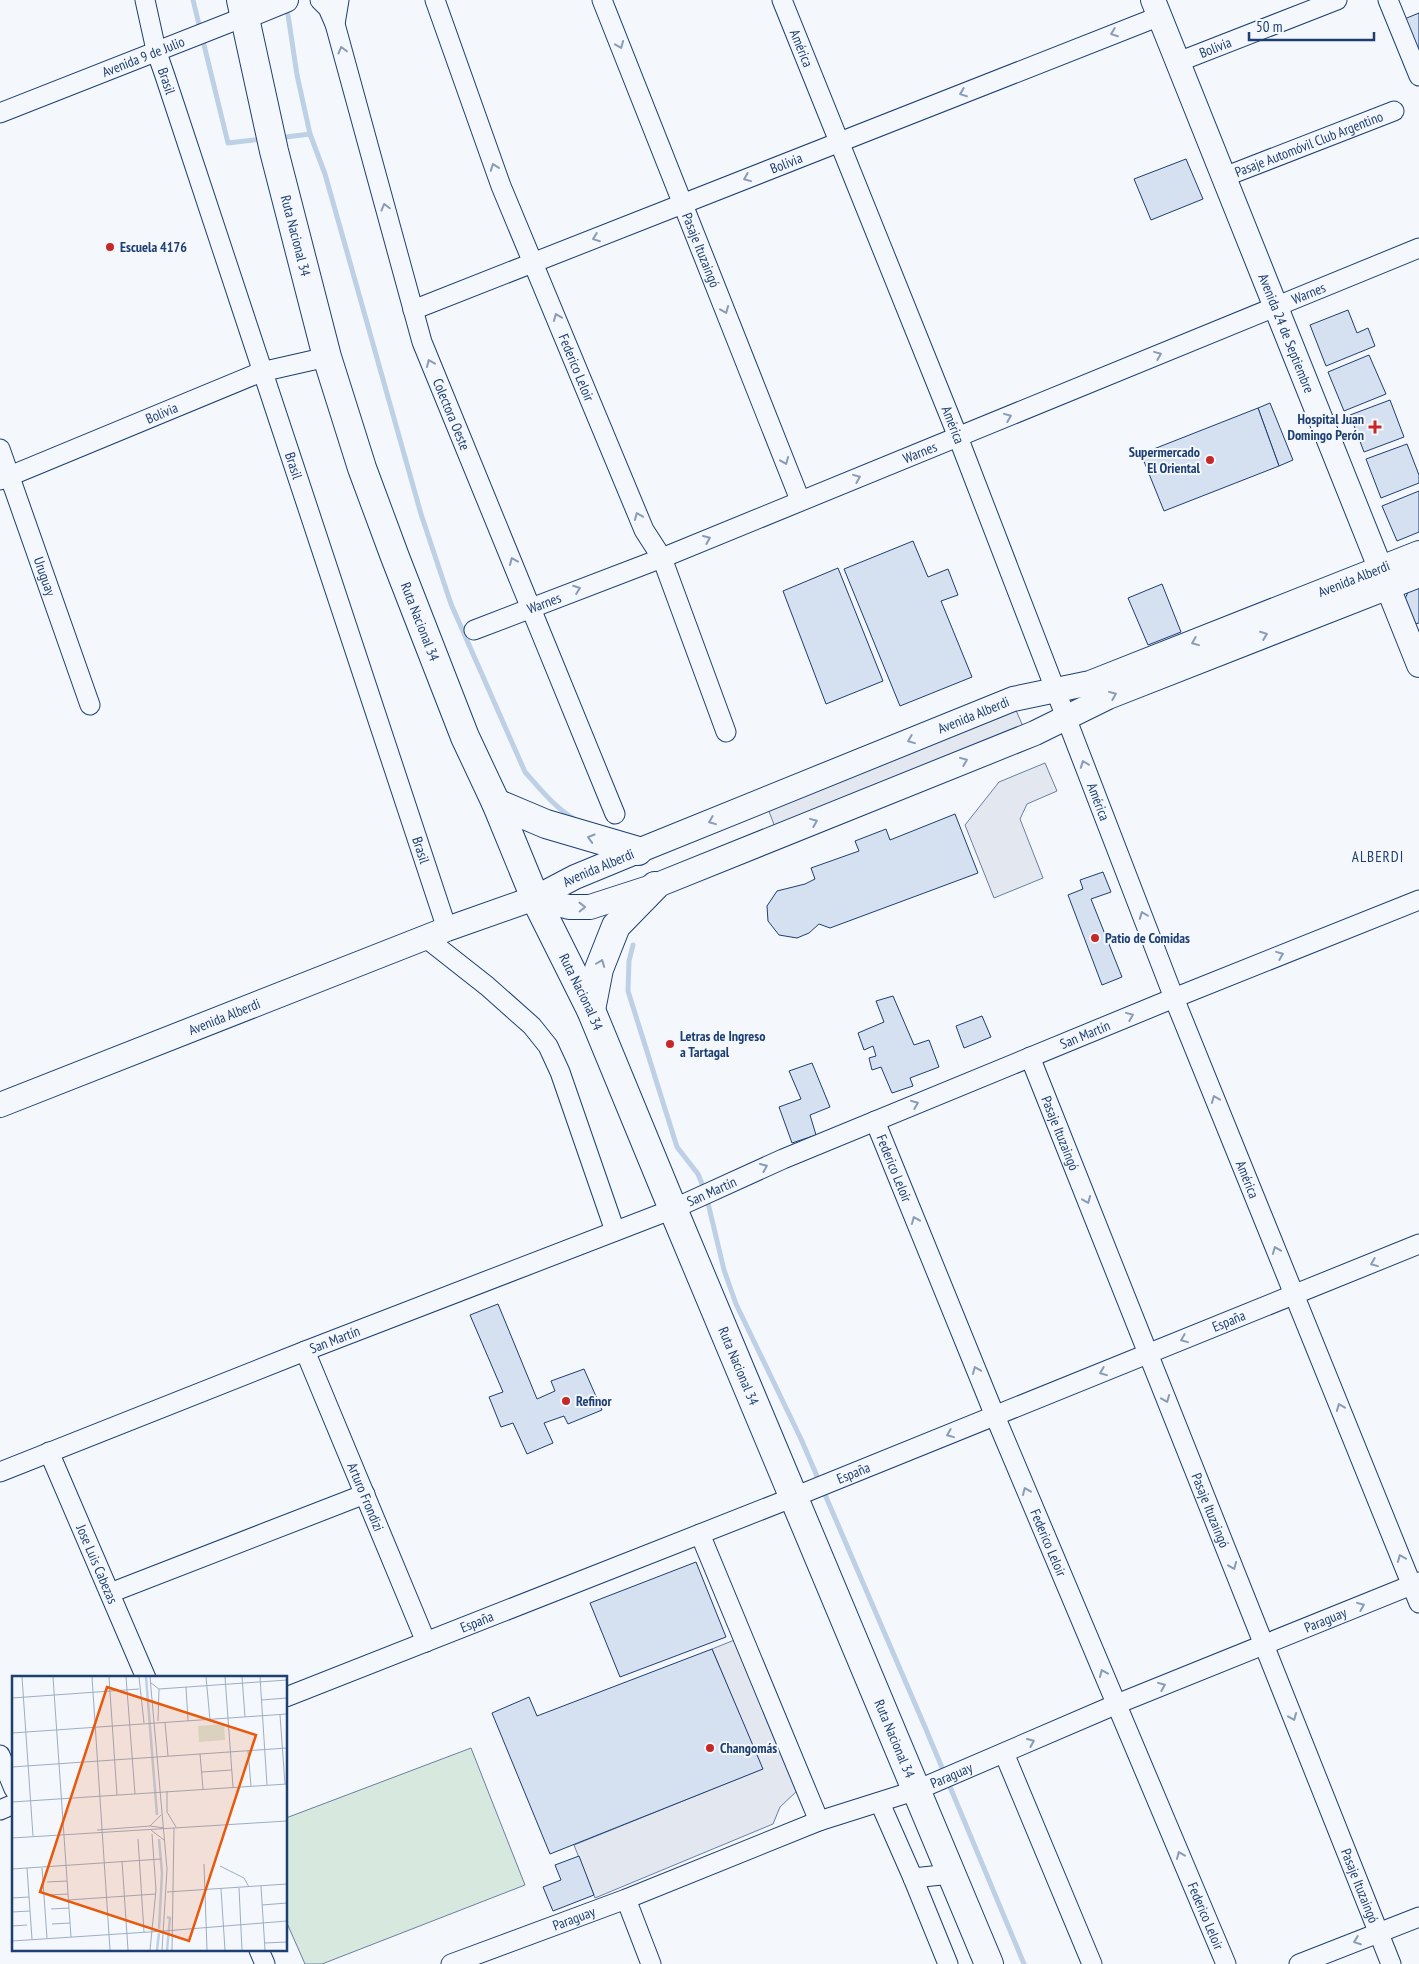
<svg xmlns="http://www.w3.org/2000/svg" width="1419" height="1964" font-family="'PT Sans Narrow',sans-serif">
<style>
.green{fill:#d7e8df;stroke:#687fa3}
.parking{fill:#e3e8f0;stroke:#687fa3}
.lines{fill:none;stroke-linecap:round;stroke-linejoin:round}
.stream{stroke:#bed0e5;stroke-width:5}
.building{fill:#d5e0f0;stroke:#1d3f73}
.minor-casing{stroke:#1d3f73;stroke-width:21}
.major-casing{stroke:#1d3f73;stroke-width:26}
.highway-casing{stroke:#1d3f73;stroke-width:30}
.minor{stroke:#f4f7fb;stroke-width:19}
.major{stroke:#f4f7fb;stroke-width:24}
.highway{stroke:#f4f7fb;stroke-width:28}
.oneway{stroke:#889bb7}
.poi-dot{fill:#c62828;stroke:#f4f7fb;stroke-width:2}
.labels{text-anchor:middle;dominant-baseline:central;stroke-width:4;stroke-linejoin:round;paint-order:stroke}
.street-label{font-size:14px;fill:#1d3f73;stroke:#f4f7fb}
.poi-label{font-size:14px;font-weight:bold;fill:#1d3f73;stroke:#f4f7fb;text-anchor:start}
.neighbourhood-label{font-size:15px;letter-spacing:1px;fill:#1d3f73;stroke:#f4f7fb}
.inset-river{fill:none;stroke:#bed0e5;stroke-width:2.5}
.inset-road{fill:none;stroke:#9eadc5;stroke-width:1}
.view{fill:#e8590c;fill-opacity:0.15;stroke:#e8590c;stroke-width:2.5}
.inset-edge{fill:none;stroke:#1d3f73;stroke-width:2.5}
</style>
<rect width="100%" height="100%" fill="#f4f7fb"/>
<path class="green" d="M471 1748 525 1885 322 1964H305L286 1921V1818Z"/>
<g class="parking">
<path d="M1015 708 1025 731 776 830 767 806Z"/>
<path d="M1045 763 1057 791 1027 804 1020 819 1043 878 994 898 965 825 999 782Z"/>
<path d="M737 1639 799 1789 780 1807 773 1824 595 1898 574 1845 762 1769 712 1649Z"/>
</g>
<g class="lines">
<g class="stream">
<path d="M193 0 228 143 262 139"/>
<path d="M288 15 297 75 310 134 325 174 421 514 451 604 525 772C540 789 556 809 576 820"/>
<path d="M278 138 310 134"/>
<path d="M633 945 629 961 628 991 677 1147 698 1174 705 1191"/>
<path d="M707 1199 724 1270 736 1304 801 1439 820 1483"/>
<path d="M823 1490 925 1727 1024 1964"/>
</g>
</g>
<g class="building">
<path d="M1419 13V63L1402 20Z"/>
<path d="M1186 159 1203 199 1151 220 1134 179Z"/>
<path d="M1348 310 1357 333 1368 328 1375 346 1326 366 1310 325Z"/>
<path d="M1369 355 1386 394 1344 411 1328 372Z"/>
<path d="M1390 400 1404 437 1364 452 1350 415Z"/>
<path d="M1270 403 1293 460 1279 466 1258 408Z"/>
<path d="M1258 408 1279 466 1164 511 1141 454Z"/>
<path d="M1407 444 1419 475V483L1381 498 1366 459Z"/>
<path d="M1419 491V532L1397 541 1382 506Z"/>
<path d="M913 541 928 577 948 569 958 595 941 601 972 677 900 706 844 569Z"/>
<path d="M838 568 883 681 826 704 783 591Z"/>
<path d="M1162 584 1181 632 1148 645 1128 598Z"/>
<path d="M1419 586V623L1414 624 1405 599 1409 590Z"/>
<path d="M955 814 978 873 830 928 819 924 809 933 797 938 779 935 768 921 767 906 777 891 805 884 815 879 811 868 859 851 855 841 886 829 890 840Z"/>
<path d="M1103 872 1111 892 1091 899 1122 977 1102 985 1068 895 1083 889 1080 880Z"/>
<path d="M893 996 914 1045 929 1040 939 1067 910 1078 913 1086 892 1093 881 1067 872 1070 869 1058 876 1056 873 1046 864 1050 858 1033 884 1022 876 1001Z"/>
<path d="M982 1016 991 1037 964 1048 956 1026Z"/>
<path d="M812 1063 830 1107 810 1115 816 1135 792 1143 779 1107 801 1099 789 1071Z"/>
<path d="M498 1304 537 1399 555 1391 551 1381 584 1369 602 1410 568 1424 564 1416 544 1423 553 1443 527 1454 513 1423 501 1427 489 1397 503 1392 470 1315Z"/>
<path d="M696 1562 726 1637 620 1677 590 1603Z"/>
<path d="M712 1649 763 1769 550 1854 492 1713 529 1697 537 1716Z"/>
<path d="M579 1856 594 1895 553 1911 543 1887 561 1880 555 1865Z"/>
</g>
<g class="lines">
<g class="minor-casing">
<g id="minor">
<path id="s1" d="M145 0 156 50 165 76 447 929"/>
<path d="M320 0 328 8 335 24"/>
<path id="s2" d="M339 0 335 24 422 342 615 814"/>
<path id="s3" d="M435 0 501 186 644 530 662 558 726 732"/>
<path id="s4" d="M602 0 800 500"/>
<path id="s5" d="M782 0 958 437 1174 998 1419 1603"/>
<path d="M1388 0 1419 76"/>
<path id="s6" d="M1178 62 1337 0"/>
<path id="s7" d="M0 113 244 17"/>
<path id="s8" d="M1224 177 1394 111"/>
<path id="s9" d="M413 310 1160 16"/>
<path id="s10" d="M0 449 90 705"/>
<path id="s11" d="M0 480 261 372 327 357"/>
<path id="s12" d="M474 630 662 558 1419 248"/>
<path d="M426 938 487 986 532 1026 548 1046 560 1072 615 1231"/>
<path id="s13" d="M1030 1057 1391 1964"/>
<path id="s14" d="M875 1121 995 1416 1226 1964"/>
<path id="s15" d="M305 1351 426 1642"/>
<path id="s16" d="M49 1452 146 1678"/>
<path id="s17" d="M0 1472 305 1351 673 1209 783 1159 1174 998 1419 900"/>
<path d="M700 1534 819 1821"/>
<path d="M110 1593 365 1494"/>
<path id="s18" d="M286 1697 794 1497 1419 1244"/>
<path d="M1004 1753 1092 1964"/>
<path d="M0 1755 14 1789"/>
<path d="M880 1803 913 1878 948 1964"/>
<path d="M0 1810 14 1804"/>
<path d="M913 1878 951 1874"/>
<path d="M626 1899 651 1964"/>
<path d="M259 1950 265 1964"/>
<path id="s19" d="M451 1964 626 1899 819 1821 917 1790 1117 1704 1419 1582"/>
<path d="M1299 1964 1419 1917"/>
</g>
</g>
<g class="major-casing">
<g id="major">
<path id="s20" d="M1153 0 1419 665"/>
<path d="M244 17 286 0"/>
<path d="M535 898 569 907H590L655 886 1035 733 1108 697 1419 575"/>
<path id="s21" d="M0 1105 447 929 535 898 575 877 638 851 1013 699 1090 683 1419 553"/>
</g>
</g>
<g class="highway-casing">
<g id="highway">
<path id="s22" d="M241 0 274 151 327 357 362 468 395 557 465 737 496 803 535 898 591 1010 673 1209 989 1964"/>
<path d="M496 803 546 824 638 851"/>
<path d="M591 1010 599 969 616 926 655 886"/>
</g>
</g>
<use href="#minor" class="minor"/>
<use href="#major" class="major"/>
<use href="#highway" class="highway"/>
</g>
<defs><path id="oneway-chevron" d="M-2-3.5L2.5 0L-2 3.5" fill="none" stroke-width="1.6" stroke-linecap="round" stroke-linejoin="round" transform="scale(1.25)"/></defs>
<g class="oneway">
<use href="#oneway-chevron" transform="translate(1114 33) rotate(159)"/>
<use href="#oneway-chevron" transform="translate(620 45) rotate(68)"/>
<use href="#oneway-chevron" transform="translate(342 50) rotate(-105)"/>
<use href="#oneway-chevron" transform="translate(963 93) rotate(159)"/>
<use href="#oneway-chevron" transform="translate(494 167) rotate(-110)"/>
<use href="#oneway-chevron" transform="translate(747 178) rotate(158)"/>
<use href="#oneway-chevron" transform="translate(385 207) rotate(-105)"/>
<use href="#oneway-chevron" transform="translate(596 238) rotate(159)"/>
<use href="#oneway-chevron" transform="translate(725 310) rotate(68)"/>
<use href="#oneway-chevron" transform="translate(557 317) rotate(-112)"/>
<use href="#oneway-chevron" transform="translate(1158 355) rotate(-22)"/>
<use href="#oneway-chevron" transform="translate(430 363) rotate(-113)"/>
<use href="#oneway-chevron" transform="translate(1008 417) rotate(-22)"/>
<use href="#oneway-chevron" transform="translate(785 461) rotate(68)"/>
<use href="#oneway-chevron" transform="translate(857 478) rotate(-22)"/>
<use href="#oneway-chevron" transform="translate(638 516) rotate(-112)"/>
<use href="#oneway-chevron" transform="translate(707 539) rotate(-23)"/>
<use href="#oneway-chevron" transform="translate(513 561) rotate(-113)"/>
<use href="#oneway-chevron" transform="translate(577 589) rotate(-20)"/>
<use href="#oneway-chevron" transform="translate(1264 635) rotate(-21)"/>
<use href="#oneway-chevron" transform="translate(1195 642) rotate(158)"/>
<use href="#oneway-chevron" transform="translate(1113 695) rotate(-22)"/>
<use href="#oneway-chevron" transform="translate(911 740) rotate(158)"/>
<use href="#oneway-chevron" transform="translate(964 761) rotate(-22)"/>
<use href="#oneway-chevron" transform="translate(1084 764) rotate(-111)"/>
<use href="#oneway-chevron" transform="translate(712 821) rotate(158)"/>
<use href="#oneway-chevron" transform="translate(814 822) rotate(-22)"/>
<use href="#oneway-chevron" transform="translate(591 838) rotate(-164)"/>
<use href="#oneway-chevron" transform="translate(582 907) rotate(-1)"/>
<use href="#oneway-chevron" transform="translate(1143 915) rotate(-111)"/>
<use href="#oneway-chevron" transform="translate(1280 955) rotate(-22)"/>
<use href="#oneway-chevron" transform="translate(601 963) rotate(-69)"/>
<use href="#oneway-chevron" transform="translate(1130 1016) rotate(-22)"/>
<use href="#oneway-chevron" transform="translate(1215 1099) rotate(-112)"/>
<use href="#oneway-chevron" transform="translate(915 1104) rotate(-22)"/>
<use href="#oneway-chevron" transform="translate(764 1167) rotate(-23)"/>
<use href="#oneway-chevron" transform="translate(1087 1200) rotate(68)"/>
<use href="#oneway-chevron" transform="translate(915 1220) rotate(-112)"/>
<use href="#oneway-chevron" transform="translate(1276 1250) rotate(-112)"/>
<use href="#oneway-chevron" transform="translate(1374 1263) rotate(158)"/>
<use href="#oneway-chevron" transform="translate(1184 1339) rotate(158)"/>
<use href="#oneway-chevron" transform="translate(976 1370) rotate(-112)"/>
<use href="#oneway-chevron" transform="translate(1103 1372) rotate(158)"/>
<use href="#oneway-chevron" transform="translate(1166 1399) rotate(68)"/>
<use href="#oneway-chevron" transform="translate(1340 1407) rotate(-112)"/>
<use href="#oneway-chevron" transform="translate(950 1434) rotate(158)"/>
<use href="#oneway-chevron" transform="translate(1026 1491) rotate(-113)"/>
<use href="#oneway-chevron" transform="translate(1401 1558) rotate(-112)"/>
<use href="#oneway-chevron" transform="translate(1233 1566) rotate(68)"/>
<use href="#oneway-chevron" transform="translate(1361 1606) rotate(-22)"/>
<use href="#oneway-chevron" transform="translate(1103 1673) rotate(-113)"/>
<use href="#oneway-chevron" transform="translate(1162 1686) rotate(-22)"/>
<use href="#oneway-chevron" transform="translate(1293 1717) rotate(68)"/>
<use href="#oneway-chevron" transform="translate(1031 1742) rotate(-23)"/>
<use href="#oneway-chevron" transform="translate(1180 1855) rotate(-113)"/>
<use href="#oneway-chevron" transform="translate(1357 1941) rotate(159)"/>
</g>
<g class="poi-dot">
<circle cx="110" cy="247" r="5"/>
<path d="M1372.5 419.5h5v5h5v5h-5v5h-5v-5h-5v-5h5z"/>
<circle cx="1210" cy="460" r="5"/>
<circle cx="1095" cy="938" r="5"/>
<circle cx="670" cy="1044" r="5"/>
<circle cx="566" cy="1401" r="5"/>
<circle cx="710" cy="1748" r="5"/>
</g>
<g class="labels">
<g class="street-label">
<text stroke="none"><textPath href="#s6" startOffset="40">Bolivia</textPath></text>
<text stroke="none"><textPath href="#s5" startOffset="52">América</textPath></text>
<text stroke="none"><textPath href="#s7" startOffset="154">Avenida 9 de Julio</textPath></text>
<text stroke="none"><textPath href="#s1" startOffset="84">Brasil</textPath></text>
<text stroke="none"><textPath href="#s8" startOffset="91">Pasaje Automóvil Club Argentino</textPath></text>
<text stroke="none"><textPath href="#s9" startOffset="401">Bolivia</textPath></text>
<text stroke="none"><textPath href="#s22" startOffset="242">Ruta Nacional 34</textPath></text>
<text stroke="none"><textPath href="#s4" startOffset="269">Pasaje Ituzaingó</textPath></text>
<text stroke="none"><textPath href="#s12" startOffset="900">Warnes</textPath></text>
<text stroke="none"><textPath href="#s20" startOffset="359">Avenida 24 de Septiembre</textPath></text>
<text stroke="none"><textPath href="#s3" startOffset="394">Federico Leloir</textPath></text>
<text stroke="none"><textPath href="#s11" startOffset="175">Bolivia</textPath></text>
<text stroke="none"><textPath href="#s2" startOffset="432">Colectora Oeste</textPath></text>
<text stroke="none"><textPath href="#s5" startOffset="458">América</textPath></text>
<text stroke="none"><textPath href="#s12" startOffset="480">Warnes</textPath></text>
<text stroke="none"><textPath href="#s1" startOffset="489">Brasil</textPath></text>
<text stroke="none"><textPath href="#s10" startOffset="135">Uruguay</textPath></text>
<text stroke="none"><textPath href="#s21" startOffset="1454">Avenida Alberdi</textPath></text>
<text stroke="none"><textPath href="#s12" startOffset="75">Warnes</textPath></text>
<text stroke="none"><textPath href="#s22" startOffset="648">Ruta Nacional 34</textPath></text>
<text stroke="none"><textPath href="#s21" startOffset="1049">Avenida Alberdi</textPath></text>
<text stroke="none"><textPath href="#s5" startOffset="862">América</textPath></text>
<text stroke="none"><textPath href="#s1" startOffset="894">Brasil</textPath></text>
<text stroke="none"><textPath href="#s21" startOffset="644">Avenida Alberdi</textPath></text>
<text stroke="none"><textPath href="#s22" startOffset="1052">Ruta Nacional 34</textPath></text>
<text stroke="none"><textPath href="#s21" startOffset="241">Avenida Alberdi</textPath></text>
<text stroke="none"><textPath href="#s17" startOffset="1170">San Martín</textPath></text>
<text stroke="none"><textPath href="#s13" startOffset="82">Pasaje Ituzaingó</textPath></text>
<text stroke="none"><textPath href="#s14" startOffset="51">Federico Leloir</textPath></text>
<text stroke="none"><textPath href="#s5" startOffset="1268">América</textPath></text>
<text stroke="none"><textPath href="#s17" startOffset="765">San Martín</textPath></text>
<text stroke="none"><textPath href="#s18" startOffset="1015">España</textPath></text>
<text stroke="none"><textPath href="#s17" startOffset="360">San Martín</textPath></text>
<text stroke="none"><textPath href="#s22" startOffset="1458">Ruta Nacional 34</textPath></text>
<text stroke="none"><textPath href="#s18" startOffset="610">España</textPath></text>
<text stroke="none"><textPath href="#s15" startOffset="158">Arturo Frondizi</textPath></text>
<text stroke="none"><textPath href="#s13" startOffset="488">Pasaje Ituzaingó</textPath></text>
<text stroke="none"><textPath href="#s14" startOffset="456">Federico Leloir</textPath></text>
<text stroke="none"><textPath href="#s16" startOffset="122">Jose Luis Cabezas</textPath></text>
<text stroke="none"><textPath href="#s19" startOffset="940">Paraguay</textPath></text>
<text stroke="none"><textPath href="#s18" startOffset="205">España</textPath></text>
<text stroke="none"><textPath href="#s22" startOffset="1862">Ruta Nacional 34</textPath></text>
<text stroke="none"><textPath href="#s19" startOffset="535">Paraguay</textPath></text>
<text stroke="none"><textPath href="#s13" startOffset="892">Pasaje Ituzaingó</textPath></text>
<text stroke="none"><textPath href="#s14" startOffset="861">Federico Leloir</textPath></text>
<text stroke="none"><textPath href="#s19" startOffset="131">Paraguay</textPath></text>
</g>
<g class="poi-label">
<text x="120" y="247">Escuela 4176</text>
<text x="1364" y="419" text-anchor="end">Hospital Juan<tspan x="1364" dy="16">Domingo Perón</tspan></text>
<text x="1200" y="452" text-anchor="end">Supermercado<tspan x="1200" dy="16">El Oriental</tspan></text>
<text x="1105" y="938">Patio de Comidas</text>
<text x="680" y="1036">Letras de Ingreso<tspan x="680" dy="16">a Tartagal</tspan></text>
<text x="576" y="1401">Refinor</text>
<text x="720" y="1748">Changomás</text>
</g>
<g class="neighbourhood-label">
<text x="1378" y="856">ALBERDI</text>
</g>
</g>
<g transform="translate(12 1676)">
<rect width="275" height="275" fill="#f4f7fb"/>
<path d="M212 48 213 64 187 66 186 50Z" fill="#d7e8df"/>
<path class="inset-river" d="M134 1 145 139M147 163 150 197 147 253M155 241 158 242 155 274M145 274 147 257"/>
<path class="inset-road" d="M10 1 21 160M41 1 59 261M80 1 98 274M97 1 105 119M114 1 123 118M127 1 132 47M138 1 155 193 150 274M194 1 198 44M213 1 221 111M230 1 233 41M248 1 255 109M139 7 147 13 275 4M174 11 176 45M0 22 127 13M249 24 275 22M268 39 273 108M146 45 147 13M153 46 156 80M0 57 275 38M236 75 239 110M188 78 191 113M0 91 275 72M190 96 220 94M155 115V136L164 151M0 126 275 108M138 150 149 139M85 154 138 150 152 152M139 154 152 164M0 162 275 145M126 163 132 256M110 185 116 274M192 188 195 274M208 190 232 202 237 211M15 192 20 263M30 192 35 262M0 193 149 183M35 206 55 205M249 210 253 274M227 212 230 274M209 213 213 274M155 216 275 208M36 219 56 218M0 222 17 221M56 224 144 218M250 229 275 227M39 233 57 232M0 236 18 235M40 248 58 247M0 250 15 249M152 255 275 245M0 265 152 255M252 267 275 266M138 274 144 214 140 158M160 274 162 152"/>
<path class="view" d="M95 11 244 59 177 265 28 216Z"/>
<rect width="275" height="275" class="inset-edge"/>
</g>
<path d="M1249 32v8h125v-8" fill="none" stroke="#1d3f73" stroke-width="2.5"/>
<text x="1256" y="32" font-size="15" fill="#1d3f73" stroke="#f4f7fb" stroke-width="4" paint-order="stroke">50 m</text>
</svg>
